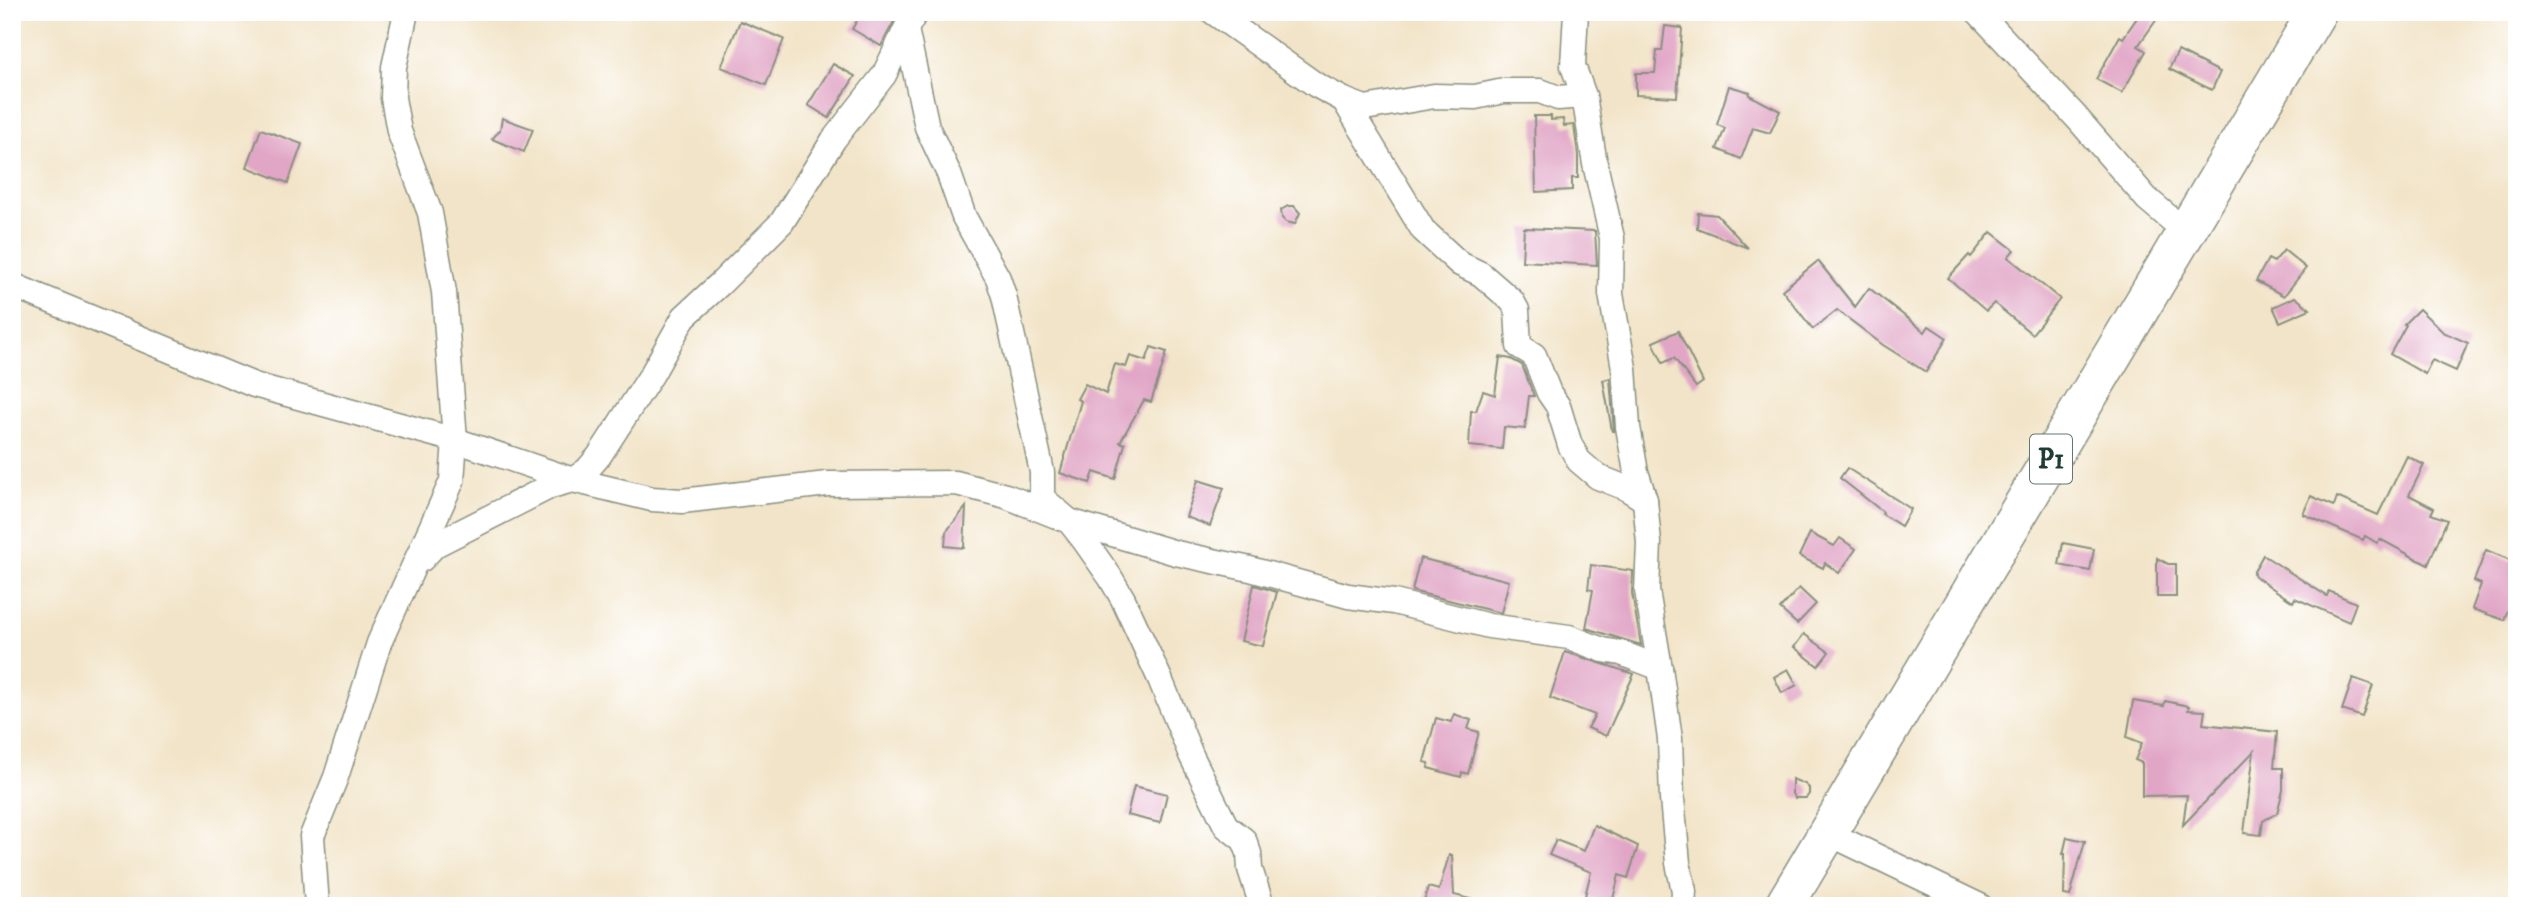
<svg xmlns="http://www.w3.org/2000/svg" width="2529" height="918" font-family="'IM FELL DW Pica',serif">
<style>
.building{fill:#e1a6c6}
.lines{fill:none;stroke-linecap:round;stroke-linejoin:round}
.street-casing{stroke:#88907e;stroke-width:27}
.primary-casing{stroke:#88907e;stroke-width:41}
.street{stroke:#fff;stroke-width:24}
.primary{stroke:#fff;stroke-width:38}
.labels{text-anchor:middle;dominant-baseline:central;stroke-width:5;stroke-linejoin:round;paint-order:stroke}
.shield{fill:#fff;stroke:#627771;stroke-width:2}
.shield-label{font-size:28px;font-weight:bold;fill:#1f3d34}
</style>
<rect width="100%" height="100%" fill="#fff"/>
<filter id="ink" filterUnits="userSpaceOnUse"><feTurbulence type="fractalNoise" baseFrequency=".0143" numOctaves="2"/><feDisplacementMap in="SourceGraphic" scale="14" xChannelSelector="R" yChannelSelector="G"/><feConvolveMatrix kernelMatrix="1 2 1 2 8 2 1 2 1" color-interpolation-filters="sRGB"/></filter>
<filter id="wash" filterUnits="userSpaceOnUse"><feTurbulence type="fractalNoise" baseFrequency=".00686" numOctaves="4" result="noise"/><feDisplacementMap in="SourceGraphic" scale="28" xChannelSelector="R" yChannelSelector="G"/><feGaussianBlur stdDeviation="1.57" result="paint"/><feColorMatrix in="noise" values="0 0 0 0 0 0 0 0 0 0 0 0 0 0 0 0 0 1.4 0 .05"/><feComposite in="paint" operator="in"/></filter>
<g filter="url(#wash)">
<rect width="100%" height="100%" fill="#f2e4c8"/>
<g id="blocks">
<g class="building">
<path d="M862 12H899L881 46 852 29Z"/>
<path d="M2141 12H2162L2138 46 2146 51 2122 93 2096 79 2120 36 2123 38Z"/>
<path d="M740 21 784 39 766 85 721 67Z"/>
<path d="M1665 26 1682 28 1677 97 1636 95V73H1655L1657 51H1662Z"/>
<path d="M2178 51 2220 72 2212 90 2169 69Z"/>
<path d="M833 64 855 76 829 118 808 105Z"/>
<path d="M1729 86 1750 92 1749 95 1780 111 1770 133 1753 128 1741 159 1717 149 1725 128 1717 125Z"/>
<path d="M1534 116H1551V120L1563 119 1564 126 1574 125 1578 155V178H1572V190L1536 192Z"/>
<path d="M502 118 533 129 524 152 492 139 500 130Z"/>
<path d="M261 129 302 144 288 183 247 167Z"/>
<path d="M1288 206H1294L1300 213 1295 224 1286 222 1282 218 1281 210Z"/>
<path d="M1698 213 1717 215 1748 248 1697 228Z"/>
<path d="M1524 228 1595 231 1597 265 1522 261Z"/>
<path d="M1991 232 2014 250 2008 257 2060 299 2032 334 1994 303 1986 311 1948 278 1969 255 1971 257Z"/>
<path d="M2284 250 2306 268 2284 296 2256 281 2268 259 2274 262Z"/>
<path d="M1818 261 1855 307 1869 288 1925 332 1929 326 1947 338 1926 372 1883 345 1837 310 1813 329 1782 290Z"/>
<path d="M2295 297 2310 309 2280 322 2273 307Z"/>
<path d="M2419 309 2443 332 2468 343 2456 371 2432 360 2425 374 2390 354 2406 325 2404 324Z"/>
<path d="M1678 331 1703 382 1696 387 1674 358 1663 363 1653 342Z"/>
<path d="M1151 347 1167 352 1151 402 1144 400 1120 442 1125 444 1115 479 1094 472 1090 483 1060 473 1081 401 1077 399 1085 384 1106 394 1115 364 1126 367 1130 356 1146 361Z"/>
<path d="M1500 357 1511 359 1522 365 1534 396H1529L1525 429 1504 427 1502 449 1469 446 1471 411H1476L1483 391 1495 395Z"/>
<path d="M1610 378 1614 431H1612L1603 380Z"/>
<path d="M2407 456 2424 465 2409 495 2434 508 2431 514 2447 520 2428 565 2380 539 2377 543 2365 536 2363 540 2303 514 2311 496 2334 506 2337 497 2378 515Z"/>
<path d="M1847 468 1911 509 1901 526 1882 514 1883 512 1840 478Z"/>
<path d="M1198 480 1224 488 1210 526 1186 517Z"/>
<path d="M966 507 964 548 945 546 946 532Z"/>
<path d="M1810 533 1834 546 1840 538 1856 549 1839 573 1825 563 1823 568 1799 556Z"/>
<path d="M2063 543 2094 549 2090 571 2059 565Z"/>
<path d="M2486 550 2517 563V601L2512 600 2504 620 2472 609 2481 584 2474 581Z"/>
<path d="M2263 555 2327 596 2329 591 2356 603 2349 622 2295 598 2293 602 2256 577 2253 573Z"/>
<path d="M1420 558 1509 581 1501 613 1412 591Z"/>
<path d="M2157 558 2168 564H2176V597H2157Z"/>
<path d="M1591 565 1633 571 1632 593 1641 645 1586 628 1593 590 1588 589Z"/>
<path d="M1254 585 1277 592 1263 646 1241 641Z"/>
<path d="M1799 588 1816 604 1797 624 1780 609Z"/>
<path d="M1804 634 1829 652 1818 666 1794 647Z"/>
<path d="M1565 652 1634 674 1606 736 1588 728 1595 715 1550 698Z"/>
<path d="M1788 669 1797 685 1782 693 1774 677Z"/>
<path d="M2353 678 2373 685 2362 717 2342 710Z"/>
<path d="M2133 701 2164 706 2165 701 2189 706 2188 710 2205 711 2203 724 2277 732 2274 768H2283V790L2277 813 2263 821 2261 835 2244 833 2254 751 2183 825 2187 795 2142 796V763L2135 760 2142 743 2127 737Z"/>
<path d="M1454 714 1471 720 1468 729 1479 732 1468 774 1462 772 1461 777 1428 768 1429 763 1424 762 1436 718 1451 722Z"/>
<path d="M1792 779 1805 784 1809 788V794L1806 798H1795L1792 794Z"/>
<path d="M1134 786 1167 794 1160 823 1127 815Z"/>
<path d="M1594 825 1638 846 1628 878 1619 875 1612 903 1585 896 1591 872 1549 855 1556 840 1584 851Z"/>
<path d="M2067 837 2085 841 2070 896 2064 895 2065 854H2063Z"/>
<path d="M1449 855H1452L1454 895 1475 900 1474 906H1423L1428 887 1439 890Z"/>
</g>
</g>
</g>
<g filter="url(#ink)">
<use href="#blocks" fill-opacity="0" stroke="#88907e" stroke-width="2"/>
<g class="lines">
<g class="street-casing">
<g id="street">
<path d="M916 12 906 29 927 127 949 174 964 217 998 278 1004 296 1042 472V498L1069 521 1084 540 1110 577 1123 599 1160 679 1191 755 1226 826 1244 840 1249 853 1250 869 1262 906"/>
<path d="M1213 12 1316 85 1344 100 1365 108 1434 96 1475 97 1504 91H1540L1558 98 1584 96"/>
<path d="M1576 12 1573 66 1584 96 1595 164 1612 238 1611 294 1624 368 1628 427 1636 472 1645 500 1649 543 1647 591 1660 668"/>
<path d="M1978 12 2077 118 2147 199 2186 232"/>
<path d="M1344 100 1423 230 1460 264 1481 274 1512 301 1517 310 1519 346 1534 355 1549 393 1558 406 1570 445 1579 461 1598 477 1626 488 1645 500"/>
<path d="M12 285 254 385 455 440 573 480 652 499 682 501 827 484 956 483 1006 496 1069 521 1176 553 1250 569 1348 596 1394 602 1489 626 1569 637 1603 650 1621 653 1660 668 1670 739 1672 799 1678 863 1684 891 1683 906"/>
<path d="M422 559 435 545 551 486 573 480 587 470 599 456 652 374 684 317 721 283 782 222 834 139 884 75 906 29"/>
<path d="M1828 833 1980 906"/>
<path d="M317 906 312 836 336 777 379 643 452 481 455 440 444 292 430 213 399 131 393 98 394 67 406 12"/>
</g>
</g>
<g class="primary-casing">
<path id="primary" d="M1784 906 2317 12"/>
</g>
<use href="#street" class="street"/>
<use href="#primary" class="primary"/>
</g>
</g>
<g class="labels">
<rect class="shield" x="2030" y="434.5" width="42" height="49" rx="5"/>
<g class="shield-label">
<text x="2051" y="459">P1</text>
</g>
</g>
<rect width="2529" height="918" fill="none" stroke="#fff" stroke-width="42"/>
</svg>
